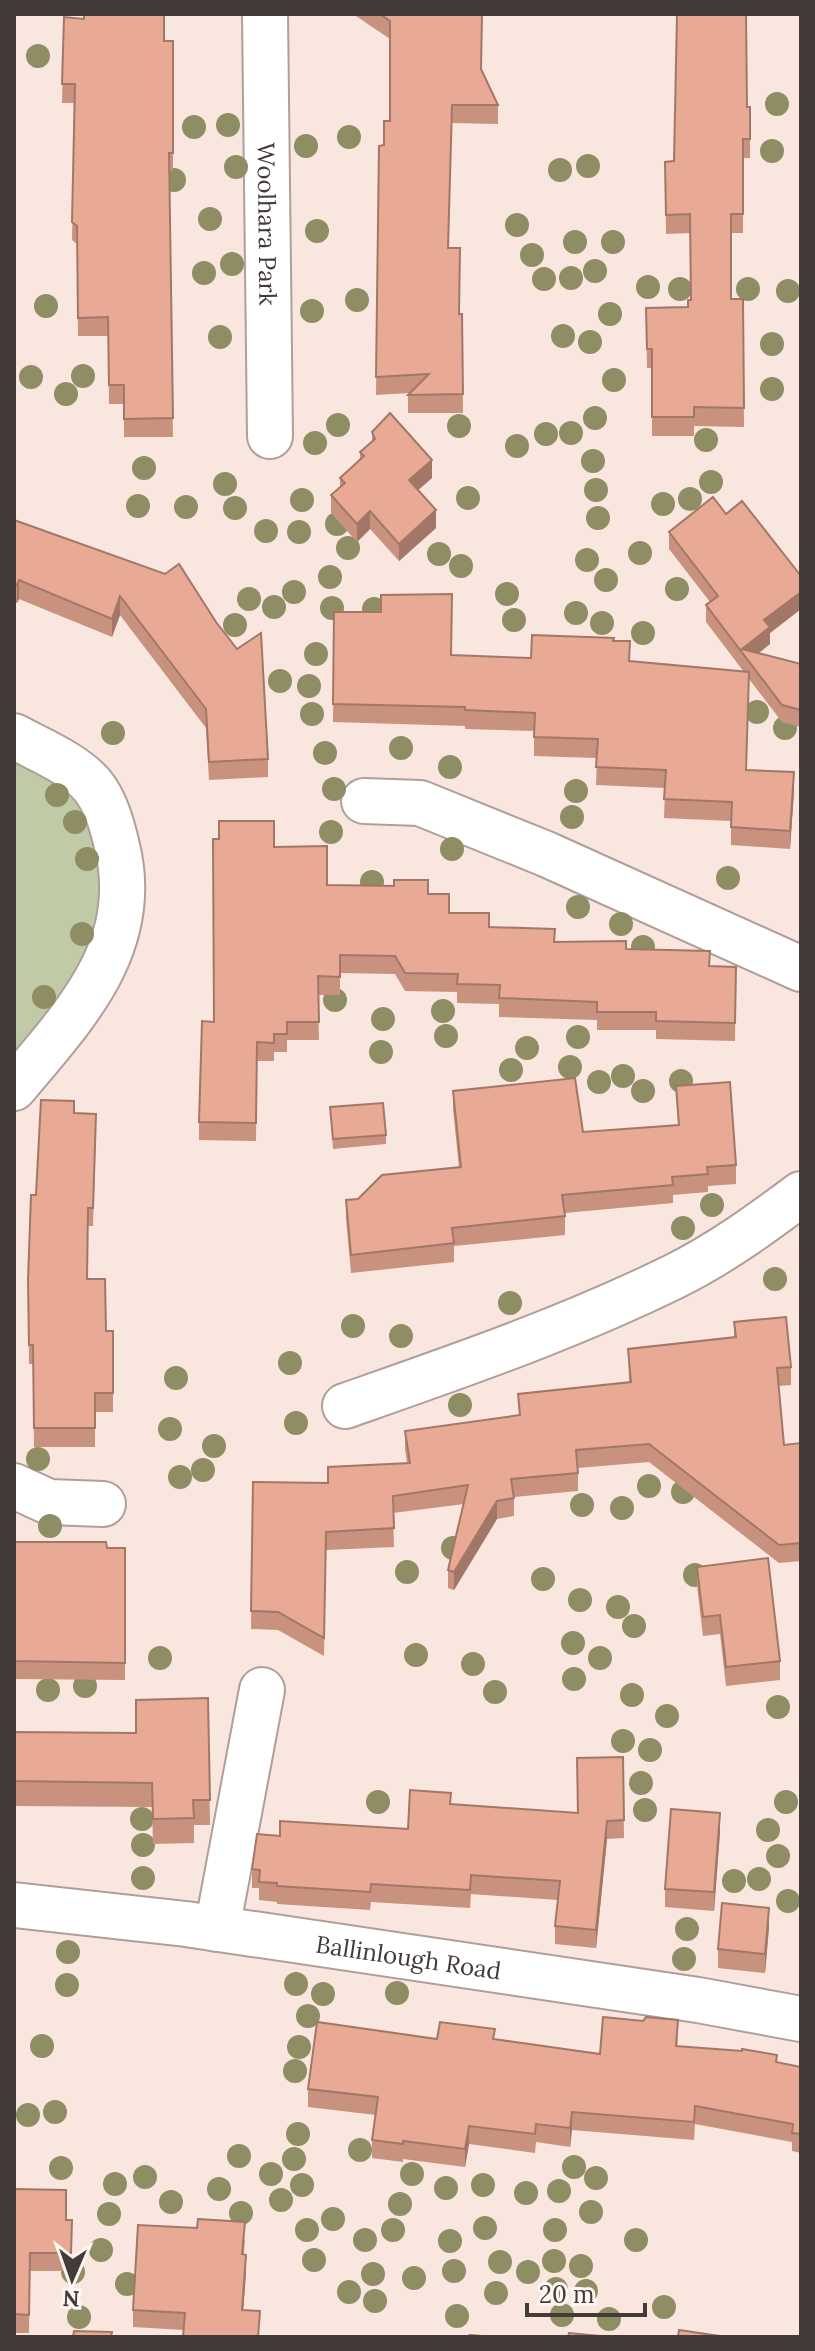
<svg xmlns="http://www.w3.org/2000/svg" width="815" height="2351" font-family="Lora,serif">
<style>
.green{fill:#c0caa7}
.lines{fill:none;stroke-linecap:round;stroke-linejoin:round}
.minor-casing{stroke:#b09f98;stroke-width:48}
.minor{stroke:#fff;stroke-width:44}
.tree{fill:#8f8d64}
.wall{fill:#c8927f}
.shaded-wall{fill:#a27768}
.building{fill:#e8aa94;stroke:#a27768;stroke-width:2}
.labels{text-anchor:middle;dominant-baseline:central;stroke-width:8;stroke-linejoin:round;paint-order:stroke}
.street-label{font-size:24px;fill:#423b38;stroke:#fdf6f3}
</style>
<rect width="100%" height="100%" fill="#f8e6df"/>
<path class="green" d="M14 757C31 767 52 775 68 788 83 800 88 819 93 837 107 885 101 936 76 980 62 1005 33 1034 14 1057Z"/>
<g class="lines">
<g class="minor-casing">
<g id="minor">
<path id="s1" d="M265 14 270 436"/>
<path d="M14 736C39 750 73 763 92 785 106 802 112 825 117 846 142 947 74 1016 14 1088"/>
<path d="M364 801 420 803 546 854 801 969"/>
<path d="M345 1406C456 1367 567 1329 673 1277 718 1255 761 1224 801 1194"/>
<path d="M14 1486 49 1502 103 1504"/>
<path id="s2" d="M14 1905 186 1924 698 2000 801 2019"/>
<path d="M217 1929 262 1690"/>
</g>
</g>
<use href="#minor" class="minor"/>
</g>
<g class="tree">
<circle cx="38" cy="56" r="12"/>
<circle cx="777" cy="104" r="12"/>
<circle cx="228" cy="125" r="12"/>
<circle cx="194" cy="127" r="12"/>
<circle cx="349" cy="137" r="12"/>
<circle cx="306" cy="146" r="12"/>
<circle cx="772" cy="151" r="12"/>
<circle cx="588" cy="166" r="12"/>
<circle cx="236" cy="167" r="12"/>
<circle cx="560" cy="170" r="12"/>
<circle cx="174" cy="180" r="12"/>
<circle cx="210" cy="219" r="12"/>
<circle cx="517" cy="225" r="12"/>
<circle cx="317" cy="231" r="12"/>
<circle cx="575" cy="242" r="12"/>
<circle cx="613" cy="242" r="12"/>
<circle cx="532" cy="255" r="12"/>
<circle cx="232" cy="264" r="12"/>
<circle cx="595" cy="271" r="12"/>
<circle cx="204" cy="273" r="12"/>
<circle cx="571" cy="278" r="12"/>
<circle cx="544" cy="279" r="12"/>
<circle cx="648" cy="287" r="12"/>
<circle cx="680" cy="289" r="12"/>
<circle cx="748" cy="289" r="12"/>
<circle cx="788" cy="291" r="12"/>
<circle cx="357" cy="300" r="12"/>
<circle cx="46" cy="306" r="12"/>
<circle cx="312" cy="311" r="12"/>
<circle cx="610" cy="314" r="12"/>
<circle cx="563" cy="336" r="12"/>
<circle cx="220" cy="337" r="12"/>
<circle cx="590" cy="342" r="12"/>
<circle cx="772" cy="344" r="12"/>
<circle cx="83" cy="376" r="12"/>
<circle cx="31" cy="377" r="12"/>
<circle cx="614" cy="380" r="12"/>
<circle cx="772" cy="389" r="12"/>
<circle cx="66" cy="394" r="12"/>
<circle cx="595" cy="418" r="12"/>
<circle cx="338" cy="425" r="12"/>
<circle cx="459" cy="426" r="12"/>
<circle cx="571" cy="433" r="12"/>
<circle cx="546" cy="434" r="12"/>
<circle cx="706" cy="440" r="12"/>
<circle cx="315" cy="443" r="12"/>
<circle cx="517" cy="446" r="12"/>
<circle cx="593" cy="461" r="12"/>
<circle cx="144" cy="468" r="12"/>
<circle cx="711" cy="482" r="12"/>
<circle cx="225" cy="484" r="12"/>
<circle cx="596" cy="490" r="12"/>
<circle cx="468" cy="498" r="12"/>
<circle cx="690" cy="499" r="12"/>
<circle cx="302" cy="500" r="12"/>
<circle cx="663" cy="504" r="12"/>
<circle cx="138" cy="506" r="12"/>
<circle cx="186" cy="507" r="12"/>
<circle cx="235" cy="508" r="12"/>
<circle cx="598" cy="518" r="12"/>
<circle cx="337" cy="524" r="12"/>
<circle cx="266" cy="531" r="12"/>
<circle cx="299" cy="532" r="12"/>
<circle cx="348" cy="548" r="12"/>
<circle cx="640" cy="553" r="12"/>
<circle cx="439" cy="554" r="12"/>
<circle cx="587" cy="560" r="12"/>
<circle cx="461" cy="566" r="12"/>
<circle cx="330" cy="577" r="12"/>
<circle cx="606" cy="580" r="12"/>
<circle cx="677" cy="589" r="12"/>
<circle cx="294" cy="592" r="12"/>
<circle cx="507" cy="594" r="12"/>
<circle cx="249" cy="599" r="12"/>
<circle cx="274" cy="607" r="12"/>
<circle cx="332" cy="608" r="12"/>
<circle cx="374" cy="609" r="12"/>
<circle cx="576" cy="613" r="12"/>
<circle cx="514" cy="620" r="12"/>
<circle cx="602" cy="623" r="12"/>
<circle cx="235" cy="625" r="12"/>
<circle cx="643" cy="633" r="12"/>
<circle cx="316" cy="654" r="12"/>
<circle cx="280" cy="681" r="12"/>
<circle cx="309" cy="686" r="12"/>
<circle cx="757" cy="712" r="12"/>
<circle cx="312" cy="714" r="12"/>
<circle cx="785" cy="728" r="12"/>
<circle cx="113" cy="733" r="12"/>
<circle cx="401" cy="748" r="12"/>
<circle cx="325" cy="753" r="12"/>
<circle cx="450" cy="767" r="12"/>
<circle cx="334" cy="789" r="12"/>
<circle cx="576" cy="791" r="12"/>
<circle cx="57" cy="795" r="12"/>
<circle cx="572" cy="817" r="12"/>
<circle cx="75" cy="822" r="12"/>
<circle cx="331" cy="832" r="12"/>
<circle cx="452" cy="849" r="12"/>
<circle cx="87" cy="859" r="12"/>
<circle cx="728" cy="878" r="12"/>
<circle cx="372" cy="882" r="12"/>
<circle cx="578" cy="907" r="12"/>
<circle cx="621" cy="924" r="12"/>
<circle cx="82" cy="934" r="12"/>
<circle cx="643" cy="947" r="12"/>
<circle cx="44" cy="997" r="12"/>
<circle cx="335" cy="1000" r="12"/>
<circle cx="443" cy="1011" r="12"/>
<circle cx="383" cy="1019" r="12"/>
<circle cx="446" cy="1036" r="12"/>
<circle cx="578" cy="1037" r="12"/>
<circle cx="527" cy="1048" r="12"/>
<circle cx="381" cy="1052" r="12"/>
<circle cx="570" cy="1067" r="12"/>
<circle cx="511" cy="1070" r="12"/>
<circle cx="623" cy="1076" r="12"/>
<circle cx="681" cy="1081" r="12"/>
<circle cx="599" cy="1082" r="12"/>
<circle cx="643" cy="1091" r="12"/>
<circle cx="712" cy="1205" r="12"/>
<circle cx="683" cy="1228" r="12"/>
<circle cx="775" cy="1279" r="12"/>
<circle cx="510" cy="1303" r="12"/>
<circle cx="353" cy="1326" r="12"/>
<circle cx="401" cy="1336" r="12"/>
<circle cx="290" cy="1363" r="12"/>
<circle cx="176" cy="1378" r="12"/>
<circle cx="460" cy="1405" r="12"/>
<circle cx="296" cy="1423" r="12"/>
<circle cx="170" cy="1429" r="12"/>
<circle cx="214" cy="1446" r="12"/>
<circle cx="38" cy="1459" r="12"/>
<circle cx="203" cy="1470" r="12"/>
<circle cx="180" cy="1477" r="12"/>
<circle cx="649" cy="1486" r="12"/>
<circle cx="683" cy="1492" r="12"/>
<circle cx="582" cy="1505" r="12"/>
<circle cx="622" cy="1508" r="12"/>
<circle cx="50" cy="1526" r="12"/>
<circle cx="453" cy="1548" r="12"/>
<circle cx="407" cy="1572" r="12"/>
<circle cx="695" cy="1575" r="12"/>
<circle cx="543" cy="1579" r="12"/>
<circle cx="580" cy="1600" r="12"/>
<circle cx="618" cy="1607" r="12"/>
<circle cx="634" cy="1626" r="12"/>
<circle cx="573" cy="1643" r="12"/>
<circle cx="416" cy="1655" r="12"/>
<circle cx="160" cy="1658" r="12"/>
<circle cx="600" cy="1658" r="12"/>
<circle cx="473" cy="1664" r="12"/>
<circle cx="574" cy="1679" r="12"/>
<circle cx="85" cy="1686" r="12"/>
<circle cx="48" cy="1690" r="12"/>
<circle cx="495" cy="1692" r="12"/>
<circle cx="632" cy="1695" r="12"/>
<circle cx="778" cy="1707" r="12"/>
<circle cx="667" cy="1716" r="12"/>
<circle cx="623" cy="1741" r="12"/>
<circle cx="650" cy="1750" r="12"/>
<circle cx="641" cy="1783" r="12"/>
<circle cx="378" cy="1802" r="12"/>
<circle cx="786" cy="1802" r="12"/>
<circle cx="645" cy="1810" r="12"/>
<circle cx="142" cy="1819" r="12"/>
<circle cx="768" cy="1830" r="12"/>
<circle cx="143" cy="1845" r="12"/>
<circle cx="778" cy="1856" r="12"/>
<circle cx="143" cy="1878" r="12"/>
<circle cx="759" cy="1879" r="12"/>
<circle cx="734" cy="1881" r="12"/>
<circle cx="788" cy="1901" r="12"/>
<circle cx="687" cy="1929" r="12"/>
<circle cx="68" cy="1952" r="12"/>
<circle cx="684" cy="1959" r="12"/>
<circle cx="296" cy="1984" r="12"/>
<circle cx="67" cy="1985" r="12"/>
<circle cx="397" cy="1993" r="12"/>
<circle cx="323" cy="1994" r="12"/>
<circle cx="308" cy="2016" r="12"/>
<circle cx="42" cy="2046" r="12"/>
<circle cx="299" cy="2047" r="12"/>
<circle cx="295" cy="2071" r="12"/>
<circle cx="55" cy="2112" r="12"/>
<circle cx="28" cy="2115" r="12"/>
<circle cx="298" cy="2134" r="12"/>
<circle cx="360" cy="2150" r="12"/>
<circle cx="239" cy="2156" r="12"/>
<circle cx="294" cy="2159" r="12"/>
<circle cx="574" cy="2167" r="12"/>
<circle cx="61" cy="2168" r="12"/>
<circle cx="271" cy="2174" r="12"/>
<circle cx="412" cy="2174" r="12"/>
<circle cx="145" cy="2177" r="12"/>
<circle cx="596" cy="2178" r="12"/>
<circle cx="115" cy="2184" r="12"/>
<circle cx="302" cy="2185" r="12"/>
<circle cx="483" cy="2185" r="12"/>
<circle cx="446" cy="2188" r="12"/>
<circle cx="219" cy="2189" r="12"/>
<circle cx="559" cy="2191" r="12"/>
<circle cx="526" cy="2193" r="12"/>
<circle cx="281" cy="2200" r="12"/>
<circle cx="171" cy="2202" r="12"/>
<circle cx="400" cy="2204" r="12"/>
<circle cx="591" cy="2212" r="12"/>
<circle cx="241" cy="2213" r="12"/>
<circle cx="109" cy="2214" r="12"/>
<circle cx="333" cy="2219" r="12"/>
<circle cx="485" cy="2228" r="12"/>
<circle cx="307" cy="2230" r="12"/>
<circle cx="393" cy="2230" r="12"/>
<circle cx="555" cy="2230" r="12"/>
<circle cx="365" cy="2240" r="12"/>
<circle cx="636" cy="2240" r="12"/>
<circle cx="450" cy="2241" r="12"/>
<circle cx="101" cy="2250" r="12"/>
<circle cx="314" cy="2260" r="12"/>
<circle cx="554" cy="2261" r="12"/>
<circle cx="500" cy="2262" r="12"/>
<circle cx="581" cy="2266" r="12"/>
<circle cx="454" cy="2271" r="12"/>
<circle cx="73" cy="2272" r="12"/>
<circle cx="528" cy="2272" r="12"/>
<circle cx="373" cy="2274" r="12"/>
<circle cx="414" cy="2278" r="12"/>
<circle cx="127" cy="2284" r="12"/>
<circle cx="556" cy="2289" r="12"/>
<circle cx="586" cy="2291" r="12"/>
<circle cx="349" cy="2292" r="12"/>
<circle cx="496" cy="2293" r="12"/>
<circle cx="375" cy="2301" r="12"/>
<circle cx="664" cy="2307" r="12"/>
<circle cx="562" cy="2315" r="12"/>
<circle cx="457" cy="2316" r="12"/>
<circle cx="79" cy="2317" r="12"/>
<circle cx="609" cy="2319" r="12"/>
</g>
<g class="wall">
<path d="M353 14H482L481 69 498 105V124L452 123 448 248 459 314H462L463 413H408V395L410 393 376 395 379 146 384 145 390 121V39Z"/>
<path d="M695 15 747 107H750V158H743V233H731V299H743L744 427 694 426V436H652V368H647L646 308 688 307 691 300 690 233 666 234 665 162 674 161Z"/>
<path d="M64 17 84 19 164 41H173V171H169L173 437H124V404H109L108 336H78L77 244 72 240 75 103H62Z"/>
<path d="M372 432 432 478 418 490 436 528 399 561 370 529 357 542 331 513V495L340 487V478L360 460V452L372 441Z"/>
<path d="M726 514 801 576V609L770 633V644L759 653 801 664V727L782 722 749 679 746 770 794 791 790 849 731 845V821L664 818 665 788 596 785 597 758 534 756V731L465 729V726L333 722 334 612H381L452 655 531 658 614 641 630 661 744 672 706 622V605L710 602 669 549V532Z"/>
<path d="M14 520 165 574 268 759V777L209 780 206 728 120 615 112 637 19 599 17 603 14 602Z"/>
<path d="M327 885 428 894 449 913 489 927 555 942 626 949 710 966 736 967 735 1041 656 1039V1030H597V1020L499 1017V1004L457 1003V992L405 991 395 974 340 973V995H318L319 1040H287V1052H274V1061H257L256 1141 199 1140V1122L214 1022Z"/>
<path d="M676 1086 736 1165V1184L708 1186V1192L673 1195V1203L565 1213V1235L454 1246V1262L351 1273 346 1218V1200L358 1199 459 1168 453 1109V1091L583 1132 678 1125Z"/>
<path d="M330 1107 386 1135V1144L333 1149Z"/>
<path d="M74 1113 96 1133 93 1226H88L87 1279 106 1331H113V1412H95V1447H34L33 1364H29L28 1280 36 1195Z"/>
<path d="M734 1322 791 1367V1385L779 1386 784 1445 801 1443V1561L779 1563 649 1462 578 1468V1491L514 1497V1516L497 1519 454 1590 448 1588V1570L464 1504 393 1513 394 1547 326 1550 324 1656 278 1630 251 1629 253 1482 328 1483V1467L407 1463 405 1449V1431L519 1415 518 1394 629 1382 628 1349 734 1338Z"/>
<path d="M14 1542 125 1548V1680L14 1679Z"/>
<path d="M697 1567 780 1661V1680L726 1686 720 1634 703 1636 697 1586Z"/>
<path d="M208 1698 210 1825H194V1843L153 1844 152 1807 14 1806V1732L136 1733Z"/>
<path d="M623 1757 624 1838 607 1839 596 1948 555 1944V1926L558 1900 471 1894 470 1908 371 1902 370 1910 277 1904V1902L259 1900V1888H252V1869L280 1836 408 1829 451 1804 578 1813Z"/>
<path d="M720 1832 714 1911 665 1907V1889Z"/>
<path d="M769 1927 765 1973 718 1968V1949Z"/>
<path d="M678 2038 677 2047 801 2067V2153L792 2151V2142L695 2124 694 2140 572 2130 570 2147 536 2142 535 2153 469 2144 465 2167 403 2159V2162L372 2158V2140L376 2115 308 2107V2089L437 2039H495L600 2054Z"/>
<path d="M14 2189 66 2220 72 2239 71 2271H30L29 2333H14Z"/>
<path d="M245 2239 244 2254 246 2272 243 2310 184 2330 133 2327V2310Z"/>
</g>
<g class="shaded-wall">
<path d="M432 460V478L409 498V480Z"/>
<path d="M436 510V528L399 561V544Z"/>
<path d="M370 511V529L357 542V524Z"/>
<path d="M19 580V599L17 603V585Z"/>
<path d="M801 592V609L770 633V644L748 661 742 649 764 620Z"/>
<path d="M120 596V615L112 637V619Z"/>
<path d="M794 772V791L790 849V831Z"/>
<path d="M497 1501V1519L454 1590V1572Z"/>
<path d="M720 1813V1832L714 1911V1892Z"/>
<path d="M607 1821V1839L596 1948V1930Z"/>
<path d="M769 1908V1927L765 1973V1954Z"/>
<path d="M15 1981V2013L14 2020V1988Z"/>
<path d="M572 2112V2130L570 2147V2128Z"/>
<path d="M469 2126V2144L465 2167V2149Z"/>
<path d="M246 2255V2272L242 2327V2310Z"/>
</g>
<g class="building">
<path d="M84 14H164V41H173V153H169L173 418 124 419V385H109L108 317 78 318 77 226 72 222 75 84H62L64 17 84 19Z"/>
<path d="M380 14H482L481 69 498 105H452L448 248H460L459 314H462L463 394 408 395 429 374 376 377 379 146 384 145V121H390V21Z"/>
<path d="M695 14H746L747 107H750V139H743V214H731V299H743L744 408 694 407V417H652V349H647L646 308 688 307V300H691L690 214 666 215 665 162 674 161 677 15H695Z"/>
<path d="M390 413 432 460 409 480 436 510 399 544 370 511 357 524 331 495 345 483 340 478 364 456 360 452 375 439 372 432Z"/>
<path d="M713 497 726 514 742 501 801 576V592L764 620 770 627 742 649 801 664V710L782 705 706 605 718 596 669 532Z"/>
<path d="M14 520 165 574 179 564 216 622 237 649 261 633 268 759 209 762 206 709 120 596 112 619 19 580 17 585 14 583Z"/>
<path d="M452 594 451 655 531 658 532 635 614 638 613 641H630L629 661 749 672 746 770 794 772 790 831 731 827 732 802 664 799 666 770 596 767 598 739 534 737 535 713 465 710V707L333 704 334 612H381V595Z"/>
<path d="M219 821H274V847L327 846V885L394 886V880H428V894H449V913H489V927L555 929 554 942 626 941V949L710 951 709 966 736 967 735 1023 656 1021V1012H597V1002L499 998 500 985 457 984 458 974 405 973 395 956 340 955V977L318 976 319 1022H287V1034H274V1043L257 1042 256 1123 199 1122 202 1021 214 1022 213 839H219Z"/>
<path d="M575 1078 583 1132 679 1125 676 1086 730 1082 736 1165 707 1167 708 1174 672 1177 673 1185 562 1195 565 1216 452 1228 454 1243 351 1255 346 1200 358 1199 382 1175 461 1167 453 1091Z"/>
<path d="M41 1100 74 1101V1113L96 1114 93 1208H88L87 1279H105L106 1331H113V1393H95V1428H34L33 1345H29L28 1280 31 1195H36Z"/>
<path d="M383 1103 386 1135 333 1139 330 1107Z"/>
<path d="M786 1317 791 1367 777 1368 784 1445 801 1443V1543L779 1545 649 1444 576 1450 578 1473 511 1479 514 1498 497 1501 454 1572 448 1570 468 1485 393 1496 394 1528 326 1532 324 1638 278 1612 251 1611 253 1482 328 1483V1467L410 1463 405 1431 520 1415 518 1394 631 1382 628 1349 736 1337 734 1322Z"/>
<path d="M14 1542H106L107 1548H125V1663L14 1661Z"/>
<path d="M768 1558 780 1661 726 1667 720 1615 703 1617 697 1567Z"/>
<path d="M208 1698 210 1800H193L194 1818 153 1819 152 1783 14 1781V1732L136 1733V1700Z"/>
<path d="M623 1757 624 1820 607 1821 596 1930 555 1926 560 1881 471 1875 470 1890 371 1884 370 1892 277 1886V1883L259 1882 260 1870 252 1869 257 1834 280 1836V1821L408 1829 410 1790 451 1793 450 1804 578 1813 577 1758Z"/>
<path d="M671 1809 720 1813 714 1892 665 1889Z"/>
<path d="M722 1903 769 1908 765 1954 718 1949Z"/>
<path d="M603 2017 643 2021 646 2017 678 2020 676 2046 742 2051V2049L777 2055 776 2062 801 2067V2134L792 2133 793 2124 695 2106 694 2122 572 2112 570 2128 536 2124 535 2134 469 2126 465 2149 403 2141V2144L372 2140 378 2097 308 2089 317 2022 437 2039 440 2022 495 2029 493 2039 600 2054Z"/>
<path d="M14 2189 66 2190V2220H72L71 2253H30L29 2315 14 2314Z"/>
<path d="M198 2219 245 2222 242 2254 246 2255 242 2310 260 2311 258 2337H183L185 2313 133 2310 138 2225 197 2228Z"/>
<path d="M679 2330 727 2337H678Z"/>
<path d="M74 2331 112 2332 111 2337H73Z"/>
<path d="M569 2333 600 2336 568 2337Z"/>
<path d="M470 2335 495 2337H466Z"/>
</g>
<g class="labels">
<g class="street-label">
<text stroke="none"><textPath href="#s1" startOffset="210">Woolhara Park</textPath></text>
<text stroke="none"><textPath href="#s2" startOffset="398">Ballinlough Road</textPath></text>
</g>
</g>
<rect width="815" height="2351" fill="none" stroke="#423b38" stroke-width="32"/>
<g transform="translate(72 2279) rotate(182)" stroke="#fdf6f3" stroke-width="6" paint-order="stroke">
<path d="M0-6L14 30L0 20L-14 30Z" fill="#423b38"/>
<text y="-12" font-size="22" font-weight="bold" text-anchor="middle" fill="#423b38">N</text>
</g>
<path d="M527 2303v12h118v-12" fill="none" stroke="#423b38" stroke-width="4"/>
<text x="539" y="2303" font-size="24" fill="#423b38" stroke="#fdf6f3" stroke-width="6" paint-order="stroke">20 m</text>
</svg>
